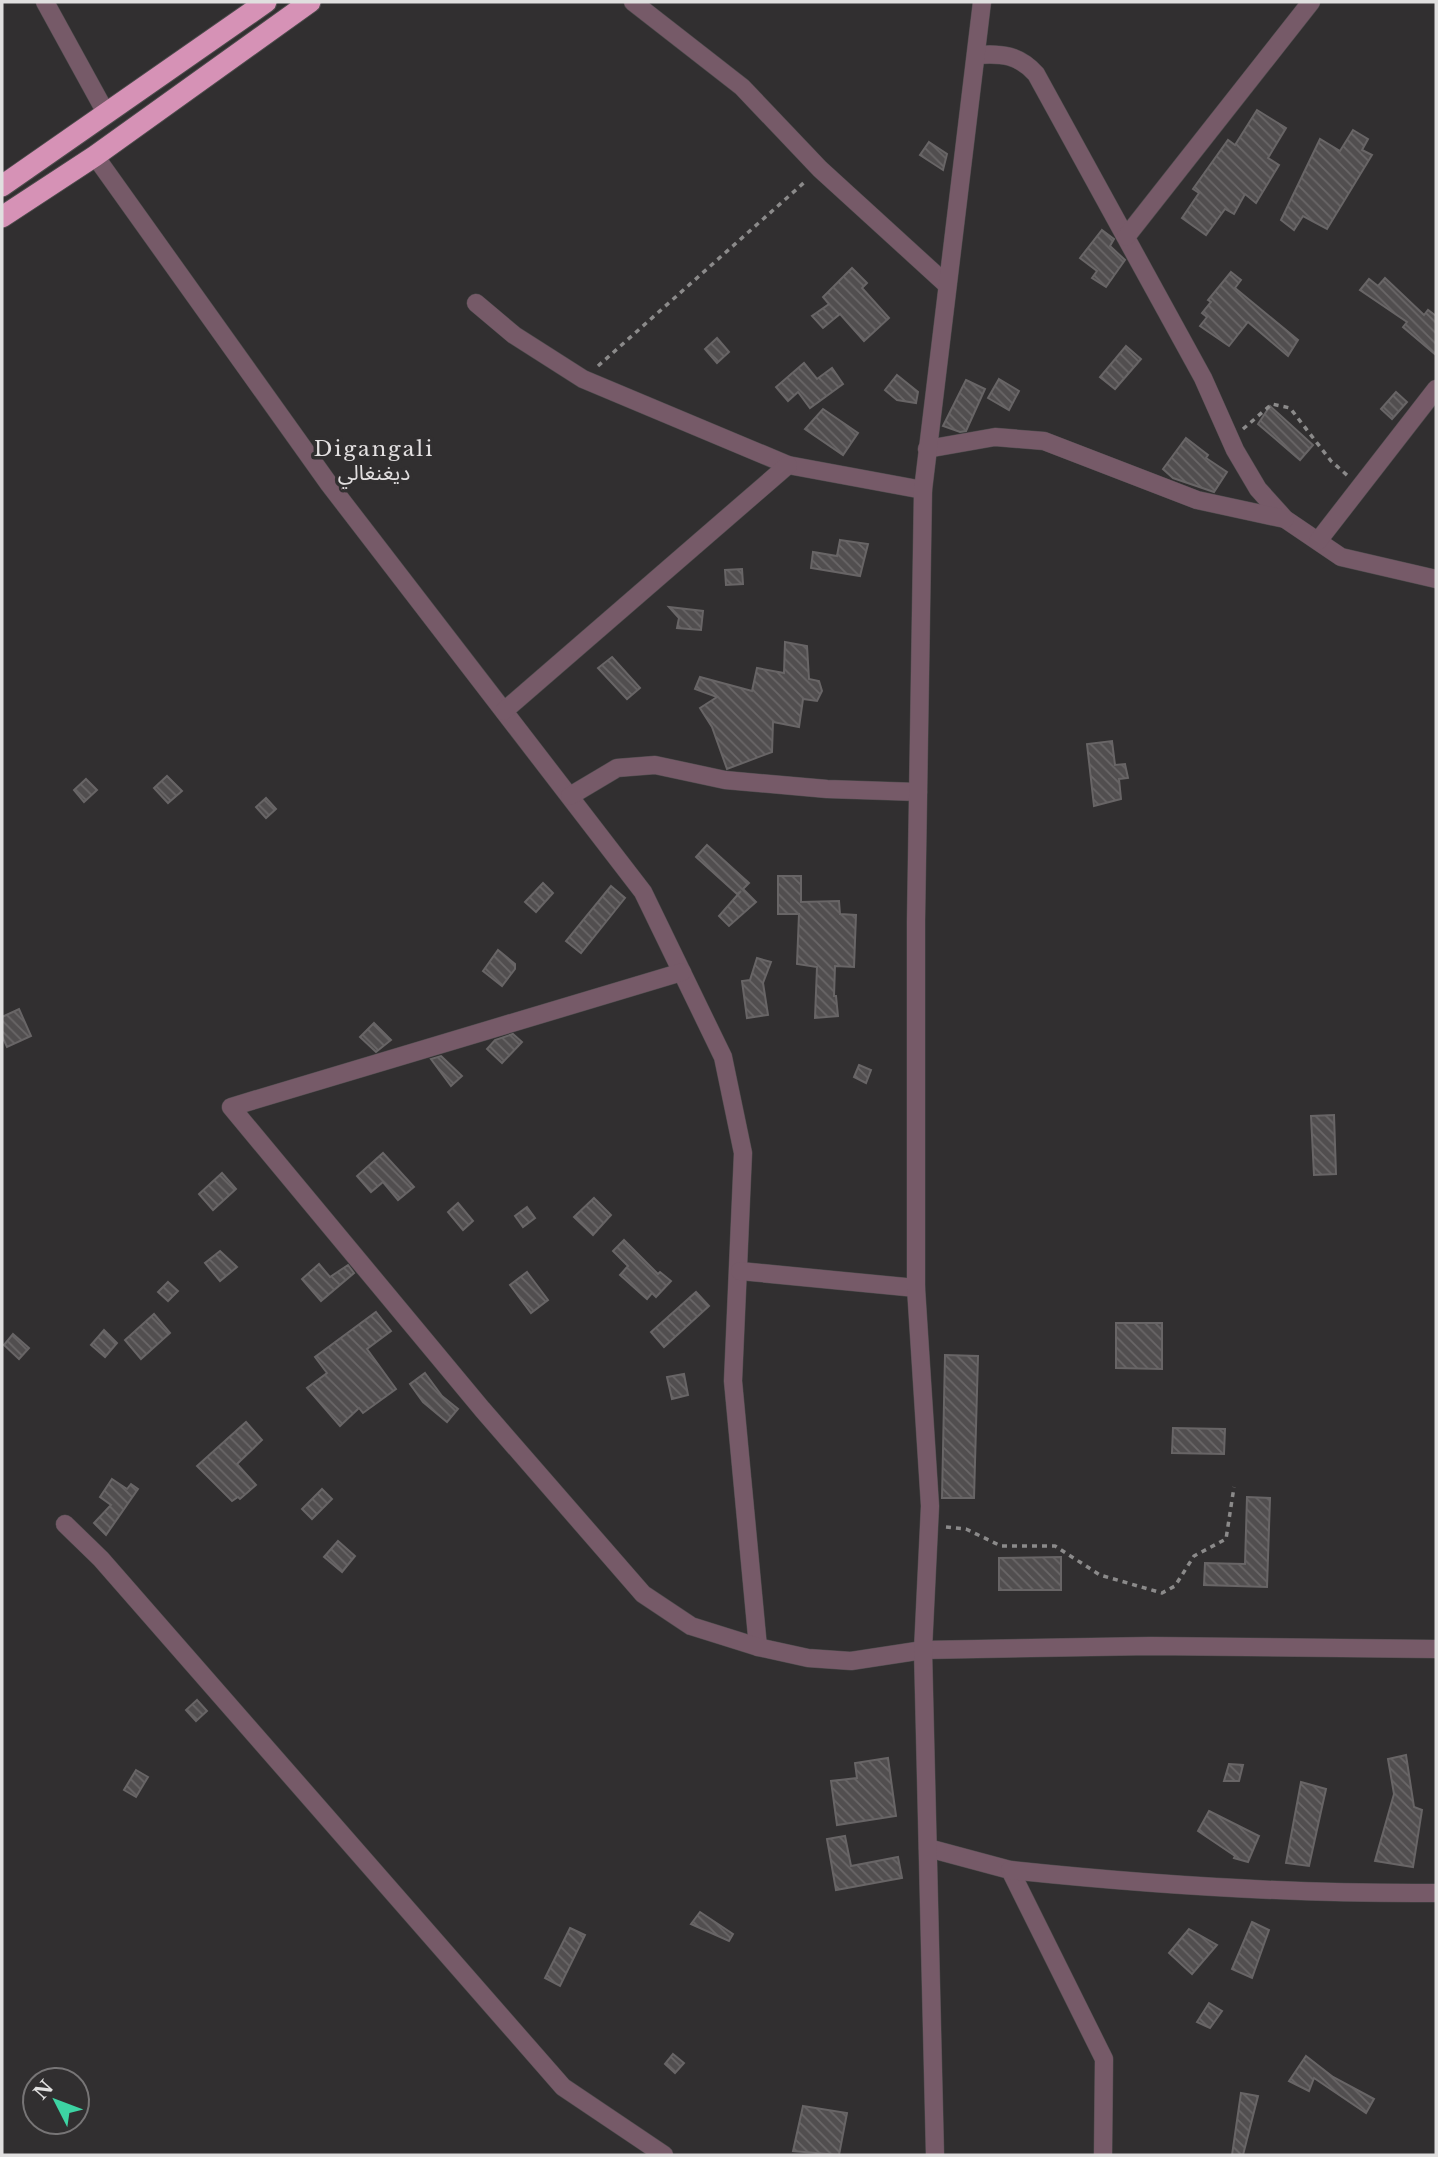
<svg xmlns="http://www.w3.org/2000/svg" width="1438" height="2157" font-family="'Libre Baskerville','Noto Sans Arabic',serif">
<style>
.building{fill:url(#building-back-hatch);stroke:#686566;stroke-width:2}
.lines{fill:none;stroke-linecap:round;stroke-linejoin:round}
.minor-casing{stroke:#4d4b4c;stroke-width:19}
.highway-casing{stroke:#4d4b4c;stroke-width:23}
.path{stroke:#8b8a8a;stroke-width:3.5;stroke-dasharray:5 5;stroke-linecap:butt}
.minor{stroke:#765a68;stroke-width:18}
.highway{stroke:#d692b6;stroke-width:21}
.labels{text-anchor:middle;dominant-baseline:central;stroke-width:7;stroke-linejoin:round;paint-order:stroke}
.neighbourhood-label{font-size:21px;letter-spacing:2px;fill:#e3e0e1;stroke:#312f30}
</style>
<defs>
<pattern id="building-back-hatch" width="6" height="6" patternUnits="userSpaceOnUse" patternTransform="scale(1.75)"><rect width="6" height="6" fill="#514e4f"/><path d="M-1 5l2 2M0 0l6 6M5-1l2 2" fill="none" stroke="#6a6768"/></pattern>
</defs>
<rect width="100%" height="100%" fill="#312f30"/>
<g class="building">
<path d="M1257 110 1286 128 1268 158 1279 165 1256 203 1245 194 1234 214 1225 209 1206 235 1182 218 1199 193 1193 189 1228 140 1235 145Z"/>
<path d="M1353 130 1368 139 1362 150 1372 155 1327 229 1303 216 1294 230 1281 220 1320 139 1340 151Z"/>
<path d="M929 142 947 154 943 170 920 155Z"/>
<path d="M1102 230 1114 239 1110 246 1125 260 1106 287 1092 278 1097 271 1080 258Z"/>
<path d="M852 268 867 283 862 288 889 318 864 341 840 314 823 328 812 316 829 304 823 297Z"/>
<path d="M1231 272 1241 280 1235 288 1298 340 1288 356 1248 322 1229 346 1200 326 1207 317 1202 313 1211 302 1208 300Z"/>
<path d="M1385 278 1424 315 1428 310 1436 316V355L1403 327 1407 322 1360 290 1369 279 1378 286Z"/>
<path d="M717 338 729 352 717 363 705 349Z"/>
<path d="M1126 346 1141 359 1115 389 1100 377Z"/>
<path d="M804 363 817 379 832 368 843 384 810 408 798 392 788 401 776 387Z"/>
<path d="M897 375 918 392 916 403 897 400 885 390Z"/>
<path d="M999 379 1019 391 1009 410 988 398Z"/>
<path d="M966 380 985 389 966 431 960 432 943 426Z"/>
<path d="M1396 392 1407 402 1392 419 1381 409Z"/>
<path d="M1270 406 1313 445 1300 460 1258 424Z"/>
<path d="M823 409 858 433 843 455 805 429Z"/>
<path d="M1186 438 1208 455 1206 458 1227 472 1214 492 1173 478 1163 469Z"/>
<path d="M840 540 868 544 860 576 811 568 813 552 837 556Z"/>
<path d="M742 569 743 584 726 585 725 570Z"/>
<path d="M669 607 703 611 701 630 677 628 679 618Z"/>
<path d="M785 642 807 646 809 679 819 681 822 691 817 701 803 699 799 727 773 722 772 752 727 769 712 727 700 708 717 697 695 689 700 677 752 691 757 668 784 673Z"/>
<path d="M612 657 640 688 627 699 598 668Z"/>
<path d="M1112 741 1115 765 1125 764 1128 778 1119 779 1121 799 1094 806 1087 744Z"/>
<path d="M167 776 182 791 168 803 154 788Z"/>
<path d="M86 779 97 790 84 802 74 790Z"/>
<path d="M266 798 276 809 266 818 256 807Z"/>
<path d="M707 845 749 883 743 889 756 902 729 926 719 916 741 891 737 894 696 857Z"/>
<path d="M778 876H801V902L839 901 840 914 856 915 854 967 835 966 834 996H836L838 1016 815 1018 817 967 797 964 799 914H778Z"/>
<path d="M543 883 553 893 536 912 525 902Z"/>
<path d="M611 886 625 898 581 953 566 941Z"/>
<path d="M498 950 515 964V969L502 986 483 971Z"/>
<path d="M757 958 771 962 763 983 768 1015 747 1018 742 981 750 980Z"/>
<path d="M19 1009 31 1036 7 1047 2 1036V1017Z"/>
<path d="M374 1023 391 1040 376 1052 360 1037Z"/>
<path d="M513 1034 522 1042 502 1063 487 1049 495 1040Z"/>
<path d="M441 1056 462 1076 451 1086 431 1059Z"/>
<path d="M859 1065 871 1070 866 1083 854 1077Z"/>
<path d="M1334 1115 1336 1174 1314 1175 1311 1116Z"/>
<path d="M383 1153 414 1187 398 1200 383 1182 371 1192 357 1176Z"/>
<path d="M222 1173 236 1189 213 1210 199 1194Z"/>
<path d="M594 1198 611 1215 593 1235 574 1217Z"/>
<path d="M458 1203 473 1221 463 1230 448 1212Z"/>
<path d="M527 1207 535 1218 523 1227 515 1216Z"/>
<path d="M624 1240 658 1274 660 1272 671 1281 656 1297 652 1293 647 1299 620 1275 628 1266 613 1251Z"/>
<path d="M220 1251 237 1267 220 1281 205 1263Z"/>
<path d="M319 1264 330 1277 348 1265 354 1273 321 1301 302 1279Z"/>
<path d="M527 1272 548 1300 531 1313 510 1285Z"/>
<path d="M168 1282 178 1291 168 1301 158 1292Z"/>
<path d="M696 1292 709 1306 664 1347 651 1332Z"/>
<path d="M376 1312 391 1331 367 1349 396 1389 363 1413 359 1408 340 1426 307 1388 327 1373 315 1357Z"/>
<path d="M154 1314 170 1333 141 1359 125 1340Z"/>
<path d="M1116 1323H1162V1369L1116 1368Z"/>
<path d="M104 1330 117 1343 105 1357 91 1345Z"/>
<path d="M13 1334 29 1348 19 1359 4 1345Z"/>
<path d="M945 1355 978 1356 974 1498H942Z"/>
<path d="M425 1373 442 1396 458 1409 447 1422 423 1402 410 1384Z"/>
<path d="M684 1374 688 1395 672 1399 667 1377Z"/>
<path d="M246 1422 262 1440 237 1464 256 1485 240 1499 238 1497 232 1501 197 1466Z"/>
<path d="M1173 1428 1225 1429 1224 1454 1172 1453Z"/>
<path d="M112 1479 127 1489 131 1484 138 1489 106 1535 94 1523 111 1505 100 1497Z"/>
<path d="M322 1489 332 1499 312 1519 302 1509Z"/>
<path d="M1247 1497 1270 1498 1267 1587 1204 1585 1205 1563 1245 1564Z"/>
<path d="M338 1541 355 1556 342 1572 324 1557Z"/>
<path d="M1061 1557V1590H999V1558Z"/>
<path d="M197 1700 207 1711 196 1721 186 1710Z"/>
<path d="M1406 1755 1414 1807 1422 1810 1413 1867 1375 1861 1394 1794 1388 1759Z"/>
<path d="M888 1758 896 1816 837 1825 831 1781 857 1778 855 1763Z"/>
<path d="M1229 1764 1243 1765 1239 1781H1224Z"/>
<path d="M136 1770 148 1777 136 1797 124 1790Z"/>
<path d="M1301 1782 1326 1789 1309 1866 1286 1863Z"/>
<path d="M1209 1811 1259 1836 1248 1862 1234 1858 1235 1856 1198 1831Z"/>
<path d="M845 1836 851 1866 898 1857 902 1878 836 1890 827 1839Z"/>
<path d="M700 1912 733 1934 729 1941 691 1924Z"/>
<path d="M1252 1922 1269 1930 1252 1978 1232 1969Z"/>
<path d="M570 1928 585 1935 560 1986 545 1978Z"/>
<path d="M1189 1929 1217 1945 1192 1974 1169 1953Z"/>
<path d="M1209 2003 1222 2011 1210 2028 1197 2022Z"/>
<path d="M673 2054 684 2063 675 2073 665 2064Z"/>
<path d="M1306 2056 1333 2077 1374 2099 1366 2113 1314 2078 1309 2091 1289 2081Z"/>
<path d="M1241 2093 1258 2096 1243 2155H1232Z"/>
<path d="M803 2106 847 2113 839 2155 793 2151Z"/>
</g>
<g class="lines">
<g class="minor-casing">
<g id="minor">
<path d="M45 2 106 113"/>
<path d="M633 2 742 87 820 169 946 284"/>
<path d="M977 55C1002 53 1019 55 1036 74L1203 378 1235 450 1258 489 1285 519 1341 557 1436 579"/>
<path d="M95 156 329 484 643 892 723 1057 743 1153 733 1381 758 1647"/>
<path d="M1126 237 1311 2"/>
<path d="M476 303 514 335 583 379 788 465 923 490"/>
<path d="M927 449 995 437 1044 441 1197 500 1285 519"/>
<path d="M1318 541 1436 389"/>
<path d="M504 711 788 465"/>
<path d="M570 796 617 768 655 765 725 780 827 789 918 792"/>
<path d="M682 972 231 1107 482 1409 643 1594 691 1626 758 1647 808 1658 851 1661 923 1650 1151 1646 1436 1649"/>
<path d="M740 1271 916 1288"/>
<path d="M65 1524 101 1559 563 2087 664 2155"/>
<path d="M928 1848 1010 1870 1104 2059 1103 2155"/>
<path d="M1010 1870C1152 1885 1293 1894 1436 1893"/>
<path d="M935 2155 923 1650 930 1506 916 1288V921L923 490 982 2"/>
</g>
</g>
<g class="highway-casing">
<g id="highway">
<path d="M2 186 266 2"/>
<path d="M2 217 95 156 310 2"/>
</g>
</g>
<g class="path">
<path d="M598 366 807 180"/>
<path d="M1243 429 1272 404 1290 408 1331 461 1348 476"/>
<path d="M946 1527 966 1529 1001 1546H1055L1100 1575 1162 1593 1175 1586 1194 1556 1226 1539 1234 1487"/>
</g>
<use href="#minor" class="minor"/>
<use href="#highway" class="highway"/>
</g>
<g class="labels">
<g class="neighbourhood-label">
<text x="374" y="449">Digangali<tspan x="374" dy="24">ديغنغالي</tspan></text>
</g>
</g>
<rect width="1438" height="2157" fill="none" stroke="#e0dfdf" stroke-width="7"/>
<g transform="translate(56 2101) rotate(312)"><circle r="33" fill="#312f30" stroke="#777576" stroke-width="2"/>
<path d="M0-5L12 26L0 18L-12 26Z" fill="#3dd4a3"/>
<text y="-10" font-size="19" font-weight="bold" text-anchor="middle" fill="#e0dfdf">N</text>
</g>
</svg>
